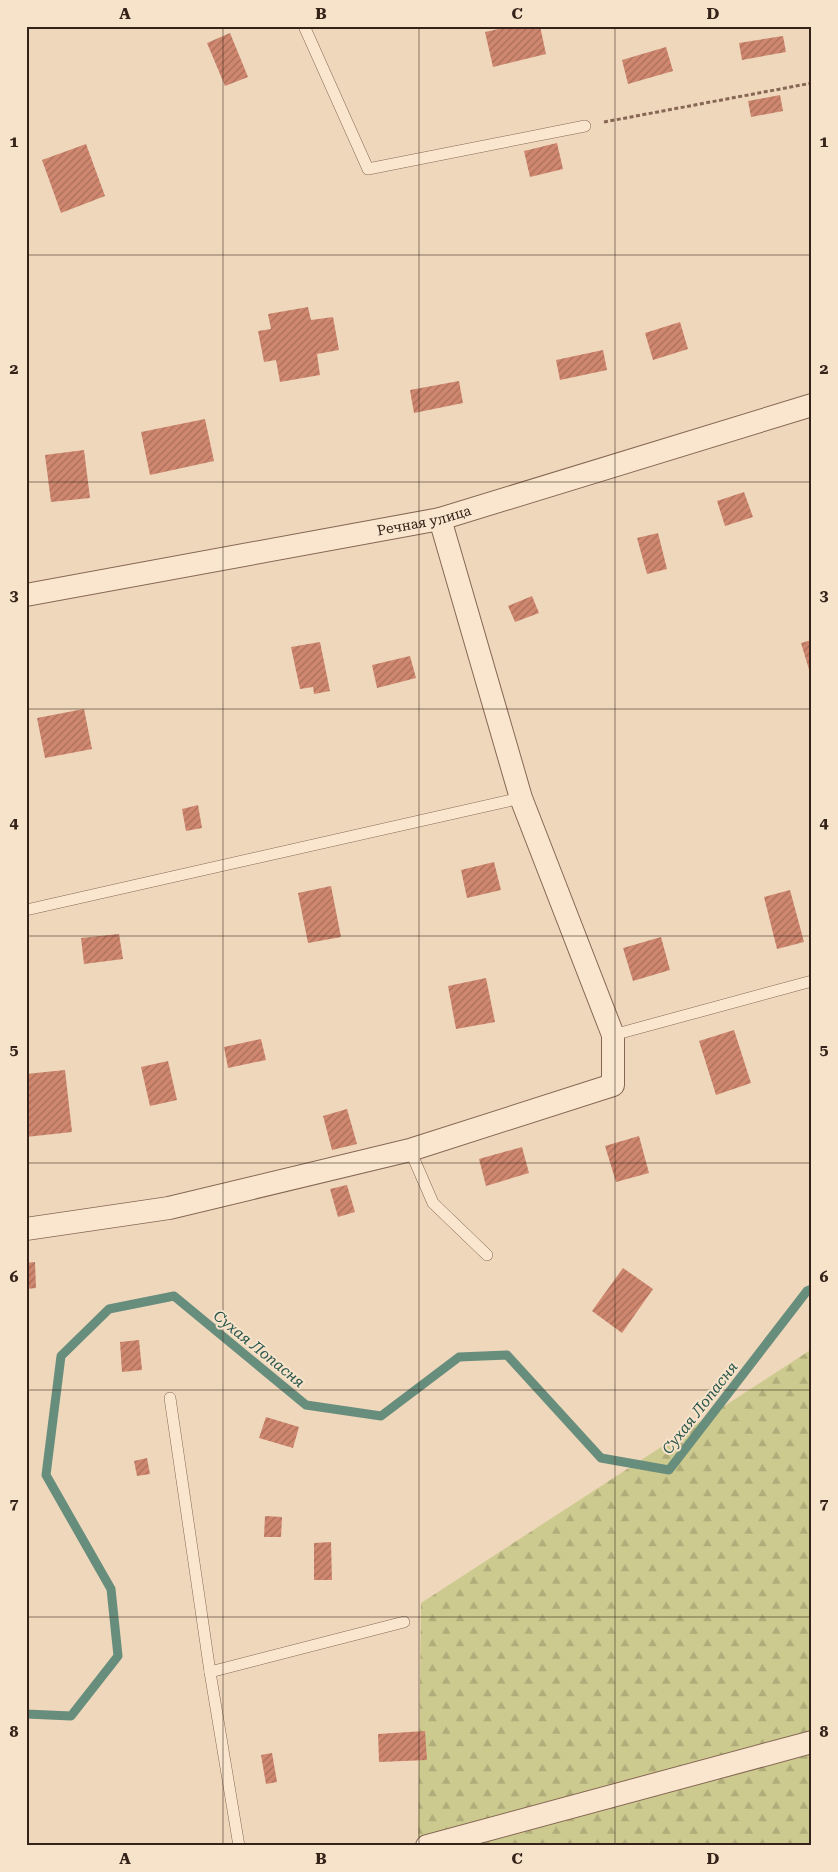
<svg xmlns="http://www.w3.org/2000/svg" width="838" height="1872" font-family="'Roboto Serif',serif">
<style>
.forest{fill:url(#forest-firs)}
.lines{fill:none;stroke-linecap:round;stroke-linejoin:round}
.stream{stroke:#678d7d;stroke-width:9}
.building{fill:url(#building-hatch)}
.lane-casing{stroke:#866754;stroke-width:12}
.street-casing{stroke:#866754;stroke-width:24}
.path{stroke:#866754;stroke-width:3;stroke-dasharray:4 2.5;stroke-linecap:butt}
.lane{stroke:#fae6ce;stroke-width:11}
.street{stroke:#fae6ce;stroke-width:22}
.grid{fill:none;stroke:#35231a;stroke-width:1;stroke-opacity:0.55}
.labels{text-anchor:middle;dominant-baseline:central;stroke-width:4;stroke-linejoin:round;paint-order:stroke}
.street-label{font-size:14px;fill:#35231a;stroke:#f6e3ca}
.water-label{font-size:15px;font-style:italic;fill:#28554b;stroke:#f6e3ca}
.neatline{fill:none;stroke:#35231a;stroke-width:2}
.grid-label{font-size:16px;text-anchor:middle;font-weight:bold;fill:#35231a}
</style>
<defs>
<pattern id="forest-firs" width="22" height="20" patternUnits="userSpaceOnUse" patternTransform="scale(1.25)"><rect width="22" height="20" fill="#cdca8f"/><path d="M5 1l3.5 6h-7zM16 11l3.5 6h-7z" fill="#b1ad7b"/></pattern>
<pattern id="building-hatch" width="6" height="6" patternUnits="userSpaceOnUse" patternTransform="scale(1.25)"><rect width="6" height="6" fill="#cf876f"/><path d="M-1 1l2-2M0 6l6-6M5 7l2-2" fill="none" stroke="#a96e5a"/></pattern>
</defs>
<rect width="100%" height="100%" fill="#efd7bb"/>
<path class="forest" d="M812 1349V1846H418L421 1603Z"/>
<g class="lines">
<path class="stream" d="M26 1714 71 1716 118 1656 111 1589 46 1475 61 1356 109 1309 174 1296 306 1405 381 1416 459 1357 507 1355 601 1458 669 1470 807 1291 812 1289"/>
</g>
<g class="building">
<path d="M512 26H540L546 54 493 67 485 32Z"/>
<path d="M230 33 248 77 225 86 207 43Z"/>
<path d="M783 36 786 52 742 60 739 43Z"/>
<path d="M666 47 673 71 628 84 622 60Z"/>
<path d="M780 95 783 111 751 117 748 101Z"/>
<path d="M557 143 563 169 530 177 524 151Z"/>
<path d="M86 144 105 196 61 213 42 160Z"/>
<path d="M308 307 311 320 333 317 339 350 317 354 320 375 280 382 276 360 264 362 258 331 271 329 268 314Z"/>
<path d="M680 322 688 349 653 360 645 333Z"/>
<path d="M603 350 607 370 560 380 556 360Z"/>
<path d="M459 381 463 403 414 413 410 390Z"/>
<path d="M205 419 214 461 150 475 141 432Z"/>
<path d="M84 450 90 498 51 502 45 455Z"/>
<path d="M744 492 753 517 725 526 717 501Z"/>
<path d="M658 533 667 569 647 574 637 538Z"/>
<path d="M532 596 539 613 515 622 508 606Z"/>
<path d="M812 640V676H811L801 643Z"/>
<path d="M320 642 330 691 314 694 313 687 300 689 291 647Z"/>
<path d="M410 656 416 678 377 688 372 665Z"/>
<path d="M84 709 92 749 45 758 37 718Z"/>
<path d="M198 805 202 828 186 831 182 809Z"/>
<path d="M494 862 501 890 467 898 461 870Z"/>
<path d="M331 886 341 937 308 943 298 893Z"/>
<path d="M790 890 804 942 777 949 764 897Z"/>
<path d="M119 934 123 959 84 964 81 938Z"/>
<path d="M661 937 670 970 633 981 623 948Z"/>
<path d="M486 978 495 1022 456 1029 448 986Z"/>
<path d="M734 1030 751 1083 716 1095 699 1041Z"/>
<path d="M261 1039 266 1060 228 1068 224 1047Z"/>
<path d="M168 1061 177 1100 150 1106 141 1067Z"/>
<path d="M65 1070 72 1132 26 1137V1074Z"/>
<path d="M347 1109 357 1144 332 1150 323 1116Z"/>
<path d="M639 1136 649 1173 616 1182 605 1146Z"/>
<path d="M522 1147 529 1173 486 1186 479 1159Z"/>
<path d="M347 1185 355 1212 338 1217 330 1189Z"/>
<path d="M35 1262 36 1288 26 1289V1263Z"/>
<path d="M623 1268 653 1289 622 1333 592 1311Z"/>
<path d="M139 1340 142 1370 122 1372 120 1342Z"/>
<path d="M266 1417 299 1427 293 1448 259 1438Z"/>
<path d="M147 1458 150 1474 137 1476 134 1461Z"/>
<path d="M265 1516 282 1517 281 1537H264Z"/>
<path d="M331 1542 332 1580H314V1543Z"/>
<path d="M425 1731 427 1760 379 1762 378 1734Z"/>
<path d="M272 1753 277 1782 266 1784 261 1755Z"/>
</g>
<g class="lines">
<g class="lane-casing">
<g id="lane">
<path d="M304 26 368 169 585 126"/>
<path d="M26 910 521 798"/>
<path d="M613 1035 812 981"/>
<path d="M410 1150 433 1203 487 1255"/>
<path d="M170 1398 210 1672 239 1846"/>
<path d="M210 1672 404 1622"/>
</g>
</g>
<g class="street-casing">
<g id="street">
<path id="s1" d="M26 595 440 519 812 405"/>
<path d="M26 1229 169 1208 410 1150 613 1085V1035L521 798 440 519"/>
<path d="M427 1846 812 1742"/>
</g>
</g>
<path class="path" d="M604 122 812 83"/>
<use href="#lane" class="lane"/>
<use href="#street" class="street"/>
</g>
<path class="grid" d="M223 26V1846M419 26V1846M615 26V1846M26 255H812M26 482H812M26 709H812M26 936H812M26 1163H812M26 1390H812M26 1617H812"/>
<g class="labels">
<g class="street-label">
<text stroke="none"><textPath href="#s1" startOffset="405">Речная улица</textPath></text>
</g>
<g class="water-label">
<text transform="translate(259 1349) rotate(39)">Сухая Лопасня</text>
<text transform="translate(700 1408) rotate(-52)">Сухая Лопасня</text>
</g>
</g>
<rect width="838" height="1872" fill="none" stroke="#f6e3ca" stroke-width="55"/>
<rect x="28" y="28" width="782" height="1816" class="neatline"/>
<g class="grid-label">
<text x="125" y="19">A</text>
<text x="321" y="19">B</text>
<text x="517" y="19">C</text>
<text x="713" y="19">D</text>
<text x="14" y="147">1</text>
<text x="824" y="147">1</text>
<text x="14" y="374">2</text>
<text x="824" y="374">2</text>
<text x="14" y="601">3</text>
<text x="824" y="601">3</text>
<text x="14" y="828">4</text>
<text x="824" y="828">4</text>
<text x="14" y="1055">5</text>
<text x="824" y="1055">5</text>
<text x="14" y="1282">6</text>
<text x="824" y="1282">6</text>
<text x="14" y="1509">7</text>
<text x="824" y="1509">7</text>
<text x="14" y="1737">8</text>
<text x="824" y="1737">8</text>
<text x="125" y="1864">A</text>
<text x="321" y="1864">B</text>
<text x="517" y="1864">C</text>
<text x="713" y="1864">D</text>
</g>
</svg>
